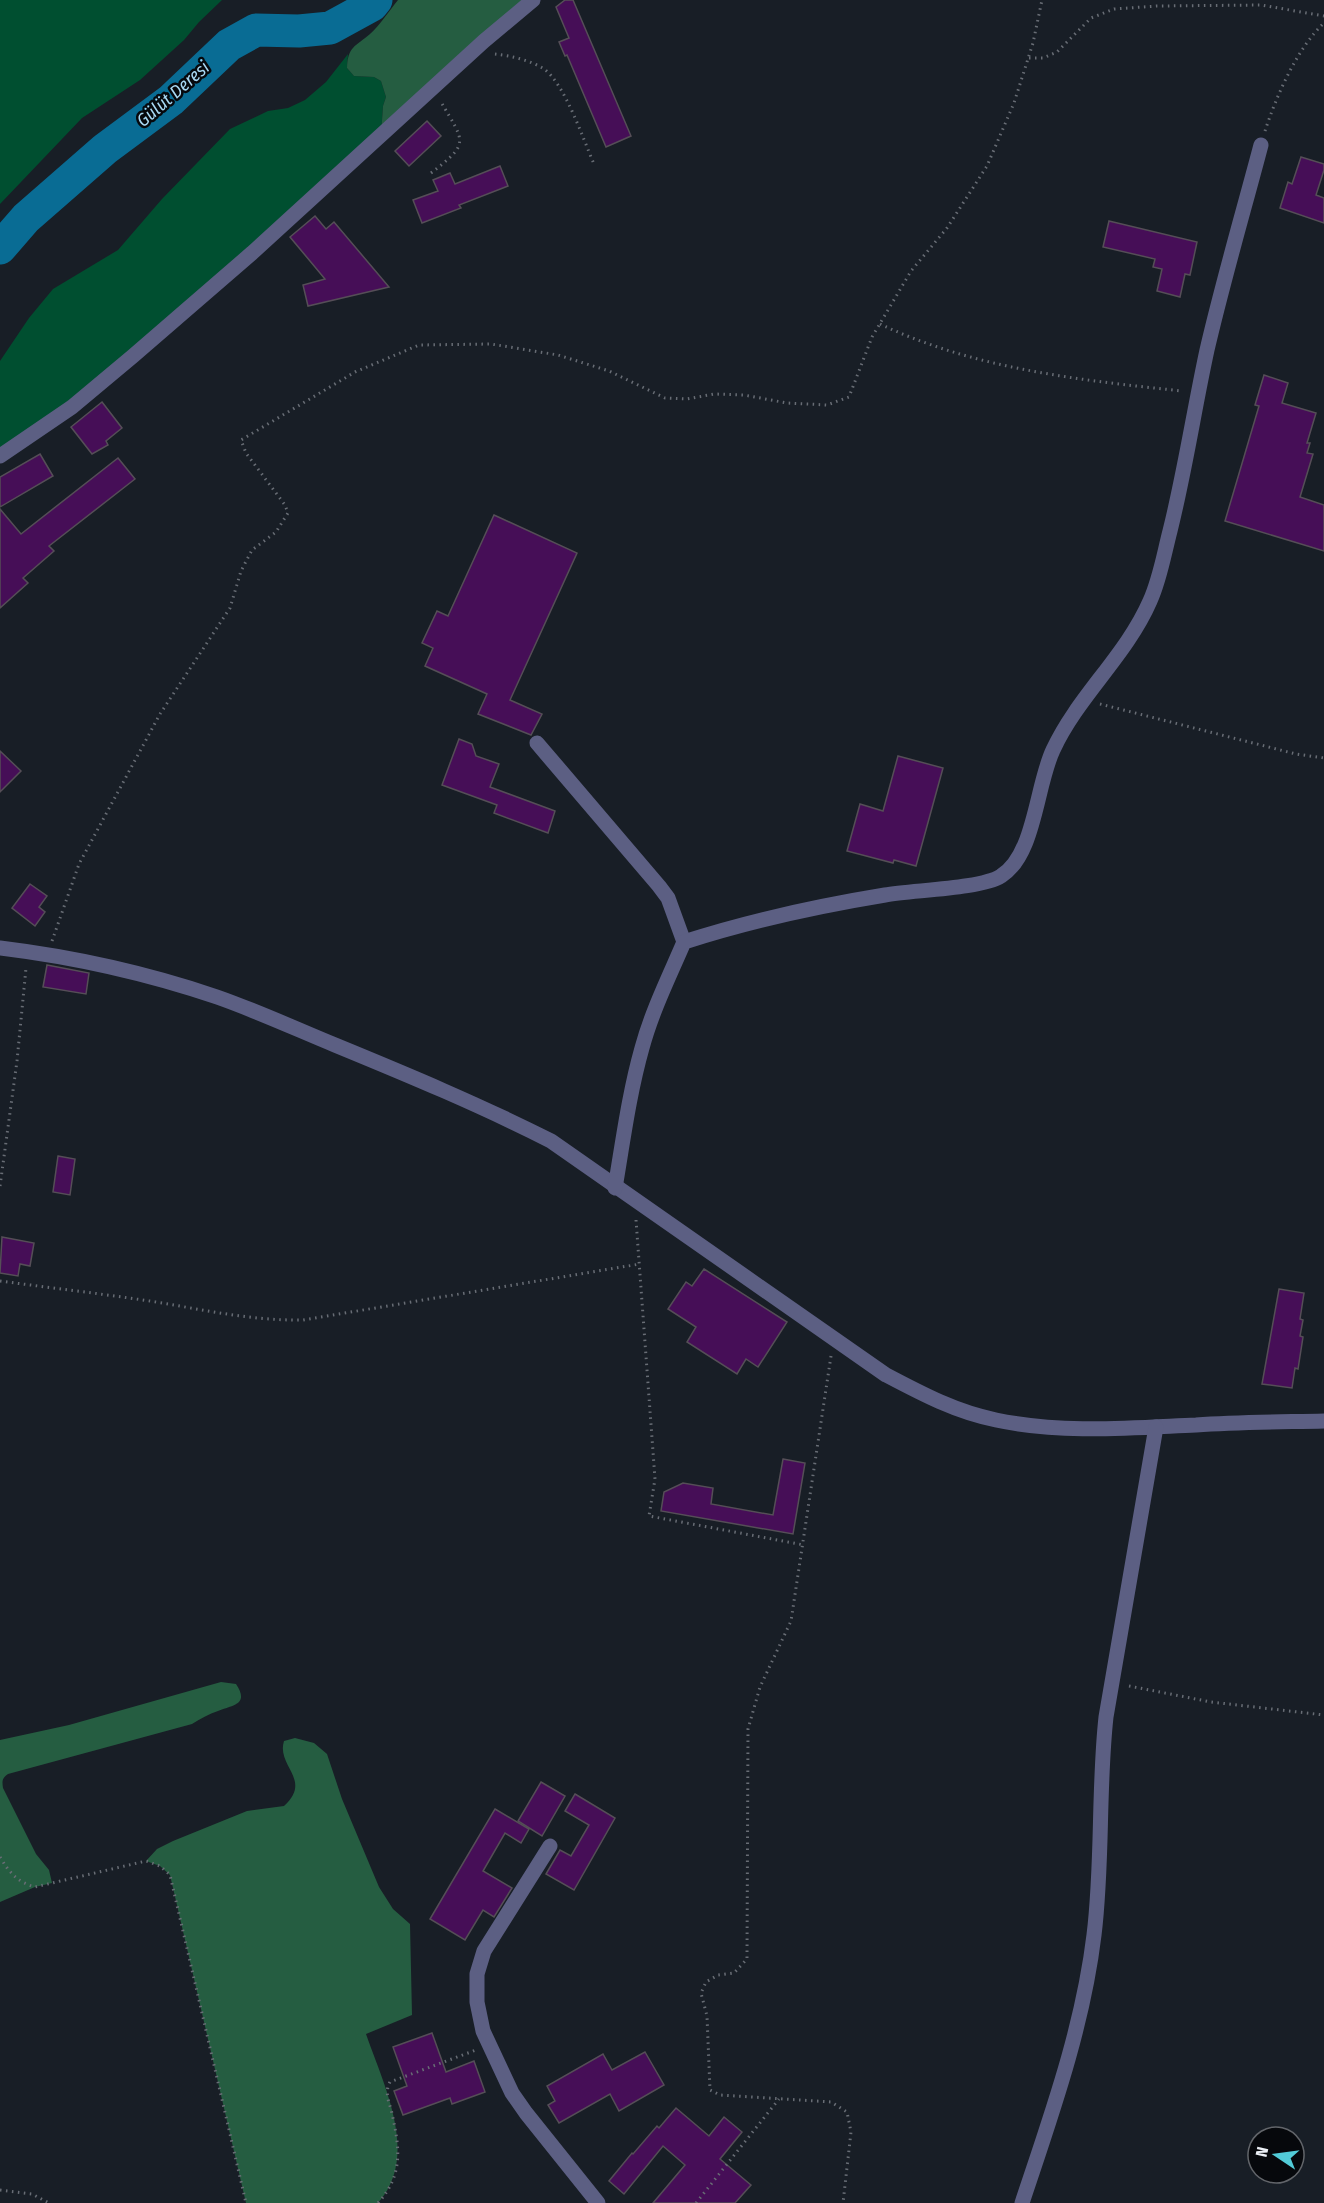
<svg xmlns="http://www.w3.org/2000/svg" width="1324" height="2203" font-family="'Fira Sans Condensed',sans-serif">
<style>
.green{fill:#004f30}
.forest{fill:#255d41}
.lines{fill:none;stroke-linecap:round;stroke-linejoin:round}
.river{stroke:#096c94;stroke-width:33}
.building{fill:#460e57;stroke:#554e57;stroke-width:1.5}
.path{stroke:#686d75;stroke-width:3;stroke-dasharray:1.5 4.5;stroke-linecap:butt}
.minor{stroke:#5c5f83;stroke-width:15}
.labels{text-anchor:middle;dominant-baseline:central;stroke-width:5;stroke-linejoin:round;paint-order:stroke}
.water-label{font-size:18px;font-style:italic;fill:#a8d8f3;stroke:#06080c}
</style>
<rect width="100%" height="100%" fill="#181e26"/>
<g class="green">
<path d="M0 0H222L199 22 184 40 140 80 82 118 0 204Z"/>
<path d="M348 54 347 68 354 76 374 77 381 81 386 97 383 106 381 135 252 253 0 456V361L29 318 53 289 118 250 162 199 230 129 268 111 288 108 305 100 326 82Z"/>
</g>
<g class="forest">
<path d="M398 0H533L381 135 383 106 386 97 381 81 374 77 354 76 347 68C348 46 355 47 370 34 380 25 389 11 398 0Z"/>
<path d="M221 1682 236 1684C250 1705 232 1705 218 1711 209 1714 200 1719 192 1724L8 1774C2 1778 2 1781 3 1788L36 1854 49 1870 52 1883 35 1887 0 1902V1740L69 1725Z"/>
<path d="M295 1738 314 1743 327 1754 342 1799 379 1887 393 1909 410 1924 412 2015 366 2034C384 2086 420 2156 378 2203H246L170 1875 160 1866 146 1861 157 1849 173 1841 247 1811 284 1806C313 1780 276 1766 284 1741Z"/>
</g>
<g class="lines">
<path class="river" d="M0 248 26 218 105 149 171 100 229 45 256 30 299 31 330 28 372 5 376 0"/>
</g>
<g class="building">
<path d="M565 0H573L631 136 606 147 567 55 565 56 559 42 569 38 556 7Z"/>
<path d="M427 121 441 136 409 166 395 151Z"/>
<path d="M1301 157 1324 164V170L1316 195 1324 198V223L1280 208 1288 182 1292 184Z"/>
<path d="M500 166 508 186 459 205 461 208 422 223 413 200 438 191 433 180 450 173 455 184Z"/>
<path d="M315 216 326 229 334 222 389 287 308 306 303 285 325 279 290 237Z"/>
<path d="M1109 221 1197 242 1190 275 1185 274 1180 297 1157 291 1162 269 1153 267 1155 259 1103 247Z"/>
<path d="M1264 375 1288 383 1282 403 1316 413 1307 443H1310L1307 453 1313 454 1300 497 1324 505V551L1225 521 1259 406 1255 405Z"/>
<path d="M102 402 122 428 106 441 108 445 92 454 71 427Z"/>
<path d="M40 454 53 476 0 507V477Z"/>
<path d="M118 458 135 479 49 546 54 551 23 578 28 583 0 608V509L21 534Z"/>
<path d="M494 515 577 553 510 700 542 714 531 735 478 714 487 694 425 666 433 648 422 643 437 611 448 616Z"/>
<path d="M459 739 472 744 476 756 499 764 490 787 555 811 548 833 494 813 497 805 442 785Z"/>
<path d="M0 751 21 771 0 792Z"/>
<path d="M898 756 943 768 916 866 894 860 893 863 847 851 860 804 883 811Z"/>
<path d="M30 884 47 896 39 907 45 912 35 926 12 908Z"/>
<path d="M47 965 89 973 86 994 43 987Z"/>
<path d="M58 1156 75 1159 70 1195 53 1192Z"/>
<path d="M2 1237 34 1243 30 1266 20 1264 18 1276 0 1273Z"/>
<path d="M704 1269 787 1322 758 1367 746 1359 737 1374 687 1342 696 1327 668 1309 686 1282 692 1286Z"/>
<path d="M1279 1289 1304 1293 1300 1319 1303 1320 1300 1336 1303 1337 1298 1369 1295 1368 1292 1388 1262 1384Z"/>
<path d="M783 1459 805 1463 793 1534 661 1511 664 1492 683 1483 713 1488 711 1504 773 1515Z"/>
<path d="M541 1782 565 1796 542 1836 518 1821Z"/>
<path d="M575 1794 615 1818 574 1890 546 1874 560 1850 571 1856 589 1825 565 1811Z"/>
<path d="M495 1809 529 1829 521 1843 505 1833 483 1871 512 1888 494 1917 483 1910 465 1940 430 1919Z"/>
<path d="M432 2033 446 2072 474 2061 485 2092 452 2104 450 2098 403 2115 394 2091 407 2086 393 2047Z"/>
<path d="M645 2052 664 2085 619 2111 610 2094 559 2123 548 2105 555 2101 547 2086 603 2054 612 2070Z"/>
<path d="M676 2108 709 2136 724 2117 742 2132 720 2159 751 2185 735 2203H653L685 2165 663 2146 624 2194 609 2181 632 2153 633 2154 657 2126 659 2128Z"/>
</g>
<g class="lines">
<g class="path">
<path d="M495 54C511 56 530 60 544 69 565 84 583 139 594 164"/>
<path d="M1029 58H1043L1057 52 1091 18 1114 9 1157 6 1261 5 1324 16"/>
<path d="M1265 131C1276 97 1297 48 1324 23"/>
<path d="M431 173C470 143 465 143 441 102"/>
<path d="M880 324C975 369 1079 380 1182 391"/>
<path d="M1100 704 1296 754 1324 758"/>
<path d="M52 941 79 864 160 714 230 608 241 571 252 550 276 532 288 513 285 505 246 453 241 440 355 372 419 345 491 344 558 355 609 371 665 398 687 399 714 394 744 395 787 403 827 405 849 397 872 337 911 271 947 228 987 166 1014 103 1033 43 1042 0"/>
<path d="M0 1186 17 1061 26 968"/>
<path d="M636 1220 655 1479 649 1516 804 1545"/>
<path d="M0 1281C52 1288 104 1294 156 1302 205 1310 253 1321 303 1320L640 1264"/>
<path d="M831 1356 791 1621 760 1687 748 1729 747 1959 734 1973 718 1975 706 1982 701 1993 707 2016 710 2090 720 2095 831 2102 847 2112 851 2132 843 2203"/>
<path d="M1129 1686 1211 1702 1324 1715"/>
<path d="M0 1857C9 1872 17 1882 35 1887L146 1861 160 1866 170 1875 246 2203"/>
<path d="M0 2190 32 2194 49 2203"/>
<path d="M378 2203C405 2173 399 2145 391 2109 388 2100 385 2091 390 2082L476 2050"/>
<path d="M696 2203 779 2099"/>
</g>
<g class="minor">
<path d="M0 456 72 407 133 356 252 253 484 41 533 0"/>
<path d="M537 743 659 886 668 898 684 942"/>
<path d="M0 948C74 957 146 973 217 997 257 1011 296 1029 335 1045 408 1075 480 1105 551 1141L886 1375C922 1394 956 1412 996 1420 1062 1434 1129 1428 1196 1425 1239 1422 1281 1422 1324 1421"/>
<path d="M615 1188C623 1141 629 1094 642 1048 652 1011 669 977 684 942 749 921 818 906 885 895 912 890 981 889 1001 876 1035 855 1036 786 1053 750 1078 696 1126 656 1150 601 1160 579 1164 554 1170 531 1185 471 1194 410 1207 350 1223 281 1243 213 1261 145"/>
<path d="M550 1846 484 1951 477 1974V2002L483 2031 512 2093 526 2113 598 2203"/>
<path d="M1022 2203C1051 2116 1083 2027 1094 1935 1103 1863 1098 1790 1106 1717L1156 1427"/>
</g>
</g>
<g class="labels">
<g class="water-label">
<text transform="translate(173 94) rotate(-41)">Gülüt Deresi</text>
</g>
</g>
<g transform="translate(1276 2155) rotate(283)"><circle r="28" fill="#06080c" stroke="#62656a" stroke-width="1.5"/>
<path d="M0-4.5L10 22L0 15L-10 22Z" fill="#52cbd8"/>
<text y="-9" font-size="16" font-weight="bold" text-anchor="middle" fill="#ecf0f6">N</text>
</g>
</svg>
